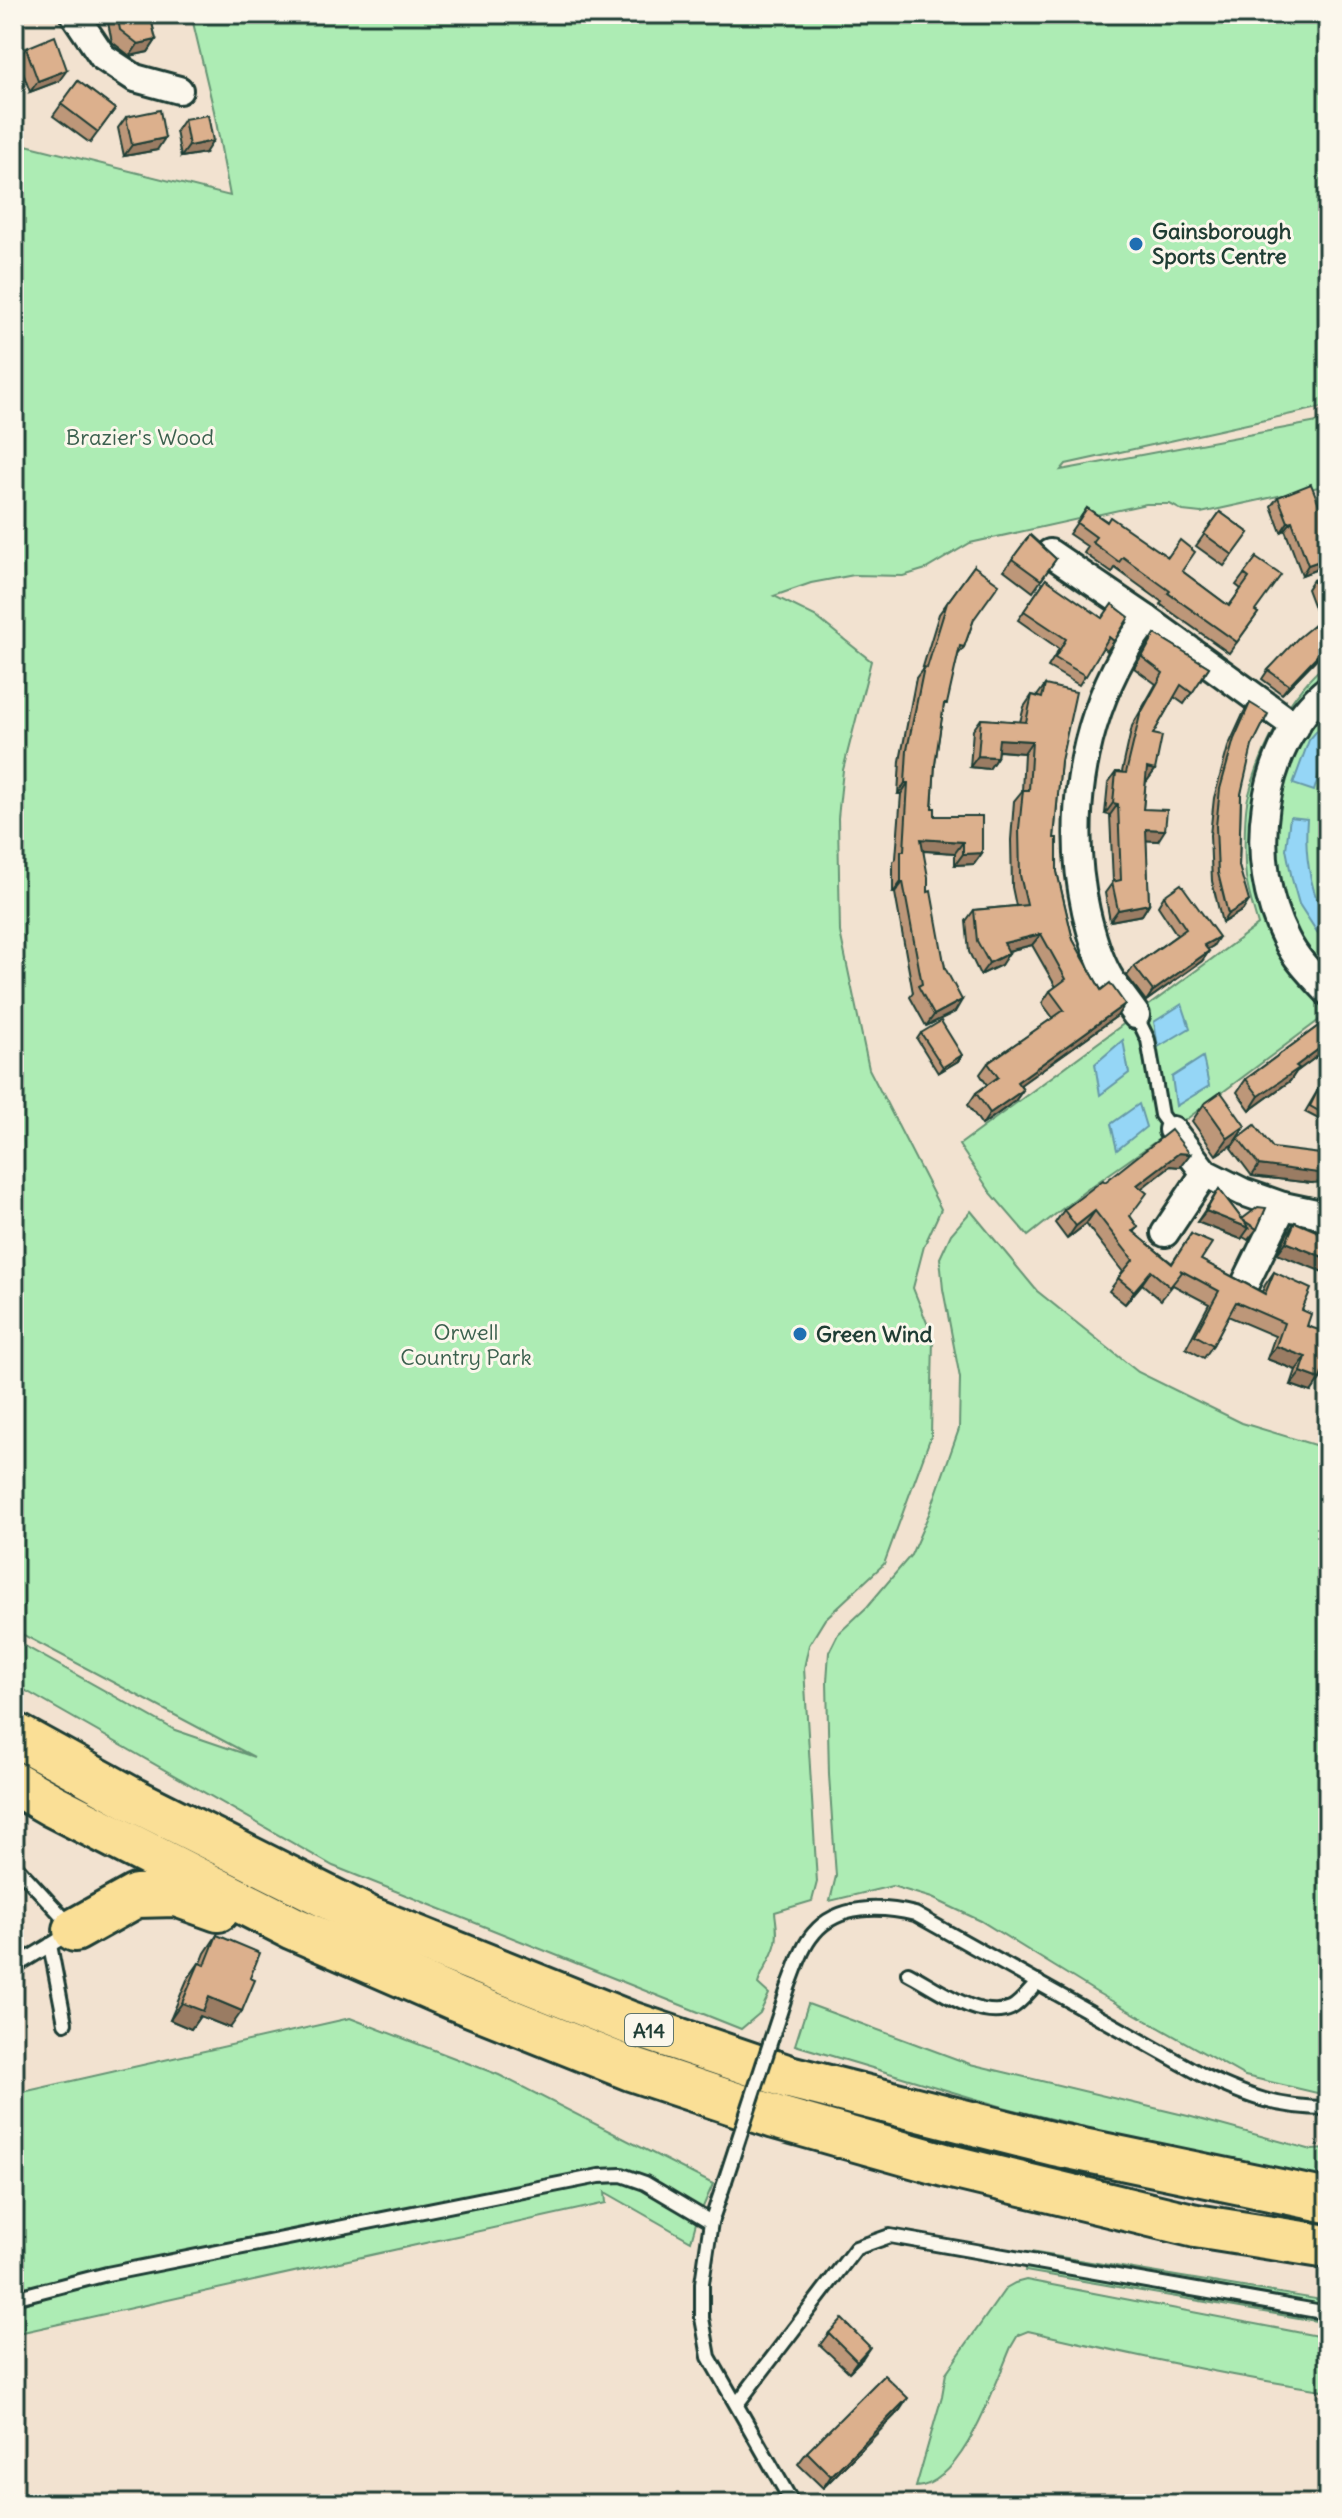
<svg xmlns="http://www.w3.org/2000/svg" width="1342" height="2518" font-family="Delius,sans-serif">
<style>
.green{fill:#adecb4;stroke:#669474;stroke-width:2}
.water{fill:#95d6f6;stroke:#6699a8;stroke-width:2}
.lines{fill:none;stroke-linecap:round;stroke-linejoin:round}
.service-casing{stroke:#1f3d34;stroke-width:18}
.minor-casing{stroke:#1f3d34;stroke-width:32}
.trunk-casing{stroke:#1f3d34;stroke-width:48}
.service{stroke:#fbf7ec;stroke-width:12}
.minor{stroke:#fbf7ec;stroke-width:26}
.trunk{stroke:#fadf96;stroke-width:42}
.service-bridge-casing{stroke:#1f3d34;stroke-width:18;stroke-linecap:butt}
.service-bridge{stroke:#fbf7ec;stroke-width:12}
.wall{fill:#bd9779;stroke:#1f3d34;stroke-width:2}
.shaded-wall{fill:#9a7b63;stroke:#1f3d34;stroke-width:2}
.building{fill:#dcb08d;stroke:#1f3d34;stroke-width:2}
.poi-dot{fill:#1f6fb2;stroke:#fbf7ec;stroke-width:3}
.labels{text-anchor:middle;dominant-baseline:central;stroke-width:6;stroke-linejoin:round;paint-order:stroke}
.shield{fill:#fbf7ec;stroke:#61756b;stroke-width:2}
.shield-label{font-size:20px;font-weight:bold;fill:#1f3d34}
.poi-label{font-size:22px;font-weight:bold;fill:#1f3d34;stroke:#fbf7ec;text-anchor:start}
.park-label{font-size:22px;fill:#3b604e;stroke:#fbf7ec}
</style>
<rect width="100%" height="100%" fill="#f2e2d0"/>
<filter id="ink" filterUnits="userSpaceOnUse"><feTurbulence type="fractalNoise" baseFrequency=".0125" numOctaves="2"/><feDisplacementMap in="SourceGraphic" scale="16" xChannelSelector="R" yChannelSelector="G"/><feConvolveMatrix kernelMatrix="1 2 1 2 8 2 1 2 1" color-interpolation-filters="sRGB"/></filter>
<g filter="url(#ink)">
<g class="green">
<path d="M191 14H1328V406L1066 464 1061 470 1328 420V485L1201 513 1183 511 1170 504H1146L970 543 926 569 903 576 854 575 811 583 774 596 815 616 871 661 843 770 838 818 840 932 869 1069 941 1209 924 1246 913 1288 933 1338 931 1436 884 1564 825 1619 809 1645 804 1668 817 1882 812 1901 775 1912C776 1923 779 1935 775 1946 771 1960 762 1970 758 1984L769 1994 760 2013 741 2029 333 1866 14 1684V1640L175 1730 254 1757 14 1630V142L230 196 214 111Z"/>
<path d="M1328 662V1022L1322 1018 1172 1130 1085 1191 1028 1236 991 1193 959 1145 1258 925C1254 910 1248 893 1246 877 1244 860 1244 814 1248 798 1261 748 1288 695 1328 662Z"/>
<path d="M971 1211 1037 1291 1138 1372 1242 1423 1328 1449V2092L1317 2093 1245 2076 1096 1992 981 1921 932 1898 892 1886 830 1901 836 1876 829 1775 827 1681 829 1652 838 1634 867 1607 911 1555 929 1514 959 1429 960 1378 943 1289 940 1258 951 1234Z"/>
<path d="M808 2004 970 2064 1188 2116 1312 2150 1328 2149V2187L1003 2107 795 2045Z"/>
<path d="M350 2018 499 2075 713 2184 696 2223 691 2241 605 2192 606 2203 14 2334V2094Z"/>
<path d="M1030 2252 1328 2301V2323L1025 2271Z"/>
<path d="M1026 2280 1328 2338V2391C1227 2376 1128 2354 1028 2331L1018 2335 1011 2347C995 2384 963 2484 916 2487L942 2396 946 2373 1006 2288 1015 2283Z"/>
</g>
<g class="water">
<path d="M1328 718V745L1314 791 1293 784 1309 740Z"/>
<path d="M1290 817 1307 819C1305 844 1308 873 1316 897 1322 912 1328 915 1328 933L1321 938 1299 904 1292 879 1286 849Z"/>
<path d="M1182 1004 1190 1028 1158 1047 1154 1022Z"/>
<path d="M1123 1040 1129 1073 1100 1095 1095 1064Z"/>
<path d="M1203 1057 1209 1086 1176 1106 1172 1077Z"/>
<path d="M1139 1104 1146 1127 1117 1150 1111 1124Z"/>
</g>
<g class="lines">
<g class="service-casing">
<g id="service">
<path d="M1136 1015 1148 1040 1161 1115 1172 1130"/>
<path d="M14 1864 75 1930 14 1967"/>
<path d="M50 1945 65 2023"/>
<path d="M908 1973C935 1987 980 2022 1011 2008 1021 2003 1030 1990 1038 1982"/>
<path d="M789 1985C796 1968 801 1948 814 1933 838 1904 882 1906 915 1914L1204 2076C1249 2097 1278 2108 1328 2108"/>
<path d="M725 2181 711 2222 702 2283V2318L709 2357 793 2504"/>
<path d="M14 2298 107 2274 599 2176 622 2175 645 2183 711 2222"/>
<path d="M737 2404 856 2248 890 2236 1328 2313"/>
</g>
</g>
<g class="minor-casing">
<g id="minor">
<path d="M74 14 103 57 135 78 179 90"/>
<path d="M1050 553 1147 619"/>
<path d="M1328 689C1258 745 1246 862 1286 939 1296 959 1312 975 1328 992"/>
<path d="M1136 1015C1127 1002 1116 989 1108 975 1097 955 1091 933 1086 911 1067 826 1080 732 1123 655 1129 642 1139 631 1147 619L1296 727"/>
<path d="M1172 1130 1205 1173 1243 1192 1283 1206 1316 1213 1328 1220"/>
<path d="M1165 1233 1205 1173"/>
<path d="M1245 1284 1283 1206"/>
</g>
</g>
<g class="trunk-casing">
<g id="trunk">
<path d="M14 1734 132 1799 369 1918 630 2023 789 2077 1054 2144 1328 2201"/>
<path d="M14 1783 52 1805 293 1928 456 1999 631 2069 775 2117 948 2166 1196 2226 1328 2247"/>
<path d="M75 1930 136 1896 176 1895 218 1910"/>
</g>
</g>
<use href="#service" class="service"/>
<use href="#minor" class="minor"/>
<use href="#trunk" class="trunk"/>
<g class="service-bridge-casing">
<path id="service-bridge" d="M725 2181 789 1985"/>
</g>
<use href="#service-bridge" class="service-bridge"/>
</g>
<g class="wall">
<path d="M110 14H150L156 40 148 52 130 56 112 42 107 18Z"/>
<path d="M26 48 59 81 30 92 18 59Z"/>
<path d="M78 81 115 109 90 143 53 116Z"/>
<path d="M126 117 157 150 124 156 118 128Z"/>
<path d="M184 119 205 153 181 157 176 131Z"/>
<path d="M1278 497 1319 504 1328 500V565L1302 575 1285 530 1281 532 1271 506Z"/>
<path d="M1087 508 1182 571 1229 606 1241 589 1236 585 1256 558 1255 611 1258 613 1229 653 1160 604 1162 602 1115 568 1112 573 1084 553 1088 547 1069 534Z"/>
<path d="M1220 512 1249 533 1224 566 1196 546Z"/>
<path d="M1030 535 1056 559 1033 592 1004 570Z"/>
<path d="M974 566V619L964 647 958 655 943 709 935 764 932 808 935 816 982 853 974 864 955 865V853L923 851 928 892 955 1012 926 1026 910 997 913 993 895 893H893V862L896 858 901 794H898L900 761 916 678 922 670 939 614Z"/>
<path d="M1046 579 1114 641 1107 651 1103 647 1079 685 1048 667 1059 649 1018 620Z"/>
<path d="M1313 580 1328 590V647L1282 694 1262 679 1268 670 1319 621 1307 589Z"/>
<path d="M1155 634 1209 667 1184 704 1174 697 1153 734 1155 770 1147 781 1146 780 1143 809 1158 841 1146 840 1149 904 1142 915 1110 921 1105 893 1113 882 1110 815 1105 814 1108 783 1116 772H1122L1132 726 1156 684 1134 668Z"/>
<path d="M1045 685 1061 761 1054 838 1057 872 1073 940 1101 990 1125 1004 1117 1016 1020 1085 1023 1090 1015 1101 982 1125 968 1105 976 1093 987 1085 980 1074 988 1063 1053 1018 1042 1003 1050 991 1056 987 1032 945 1008 951 1001 965 980 975 969 952 966 921 974 910 1016 906 1012 887 1011 840 1014 801 1022 791 1024 753 998 751 997 757 989 769 970 767 973 730 981 719 1020 722 1024 707 1032 695 1037 696Z"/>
<path d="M1250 703 1241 794 1239 866 1243 910 1222 923 1212 881 1210 835 1214 798 1228 747 1244 712Z"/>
<path d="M1164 896 1213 946 1207 949 1209 951 1202 961 1146 1001 1127 976 1134 966 1177 935 1158 906Z"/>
<path d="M1328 1019V1054L1324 1056 1320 1054 1296 1072 1290 1081 1250 1110 1237 1092 1246 1079Z"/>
<path d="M921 1033 962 1055 958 1061 938 1073 917 1039Z"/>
<path d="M1319 1088 1328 1092V1124L1305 1112Z"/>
<path d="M1204 1104 1233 1144 1216 1155 1192 1121Z"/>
<path d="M1238 1138 1273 1148 1311 1183 1252 1176 1231 1148Z"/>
<path d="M1190 1154 1180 1167 1170 1166 1141 1188 1130 1216 1138 1227 1134 1233 1172 1263 1191 1234 1201 1260 1262 1292 1265 1285 1274 1272 1302 1310 1324 1368 1320 1379 1311 1392 1291 1385 1296 1370 1267 1359 1275 1336 1228 1316 1213 1345 1204 1358 1186 1348 1209 1304 1173 1285 1161 1300 1142 1284 1125 1304 1109 1291 1123 1272 1086 1224 1067 1239 1055 1223 1064 1210 1105 1182Z"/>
<path d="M1219 1189 1242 1219 1257 1229 1248 1240 1243 1237 1241 1239 1197 1222Z"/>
<path d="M1295 1222 1328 1236 1277 1254 1287 1234Z"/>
<path d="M217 1935 230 2028 200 2016 191 2029 170 2020 187 1980 199 1963H201L205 1953Z"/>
<path d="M829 2333 862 2359 849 2372 820 2345Z"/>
<path d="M900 2410 823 2488 798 2464 807 2452Z"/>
</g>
<g class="shaded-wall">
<path d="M156 40 148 52 130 56 138 44Z"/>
<path d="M67 70 59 81 30 92 38 81Z"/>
<path d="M165 138 157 150 124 156 132 145Z"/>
<path d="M213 141 205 153 181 157 189 146Z"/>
<path d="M1292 521 1285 530 1281 532 1288 522Z"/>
<path d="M1328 558V565L1302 575 1308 565Z"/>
<path d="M1328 644V647L1282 694 1289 685Z"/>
<path d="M999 739 1032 741 1024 753 990 750Z"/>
<path d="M978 756 997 757 989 769 970 767Z"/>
<path d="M1147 768 1155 770 1147 781 1139 779Z"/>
<path d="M905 783H908L901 794H898Z"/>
<path d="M1113 803 1118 804 1110 815 1105 814Z"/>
<path d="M1146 829 1165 830 1158 841 1138 840Z"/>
<path d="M921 839 963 842 955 853 913 850Z"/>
<path d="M982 853 974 864 955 865 963 854Z"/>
<path d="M901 882H903L895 893H893Z"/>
<path d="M1249 901 1243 910 1222 923 1228 914Z"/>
<path d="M1149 904 1142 915 1110 921 1118 910Z"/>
<path d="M1041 934 1032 945 995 954 1004 943Z"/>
<path d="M1219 937 1213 946 1198 955 1204 945Z"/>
<path d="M1209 951 1202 961 1146 1001 1153 991Z"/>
<path d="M1009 953 1001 965 980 975 989 963Z"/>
<path d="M962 1000 955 1012 926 1026 934 1015Z"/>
<path d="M1125 1004 1117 1016 1009 1093 1017 1082Z"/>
<path d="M1328 1042 1320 1054 1296 1072 1290 1081 1250 1110 1259 1096 1296 1066Z"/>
<path d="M962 1055 958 1061 938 1073 943 1067Z"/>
<path d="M1023 1090 1015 1101 982 1125 990 1113Z"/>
<path d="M1245 1126 1233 1144 1216 1155 1228 1138Z"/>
<path d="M1179 1153 1190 1154 1180 1167 1170 1166 1128 1199 1137 1185Z"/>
<path d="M1259 1165 1328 1172V1182L1311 1183 1252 1176Z"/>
<path d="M1095 1211 1086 1224 1067 1239 1076 1226Z"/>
<path d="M1206 1211 1249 1228 1241 1239 1197 1222Z"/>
<path d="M1286 1242 1328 1259V1274L1277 1254Z"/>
<path d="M1151 1271 1142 1284 1125 1304 1134 1291Z"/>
<path d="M1276 1346 1306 1357 1296 1370 1267 1359Z"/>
<path d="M1328 1354V1369L1320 1366Z"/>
<path d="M1301 1372 1320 1379 1311 1392 1291 1385Z"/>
<path d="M209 1997 242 2011 230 2028 200 2016 191 2029 170 2020 182 2003Z"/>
<path d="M870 2347 862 2359 849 2372 857 2361Z"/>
<path d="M908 2398 900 2410 823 2488 831 2476Z"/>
</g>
<g class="building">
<path d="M117 14H150L156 40 138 44 120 30Z"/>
<path d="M55 36 67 70 38 81 26 48Z"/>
<path d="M78 81 115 109 98 132 61 104Z"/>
<path d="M160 110 165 138 132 145 126 117Z"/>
<path d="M208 115 213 141 189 146 184 119Z"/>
<path d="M1311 484 1319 504 1328 500V558L1308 565 1292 521 1288 522 1278 497Z"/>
<path d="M1087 508 1107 522 1110 517 1168 557 1180 540 1195 552 1182 571 1229 606 1249 578 1244 574 1256 558 1281 575 1255 611 1258 613 1237 642 1168 593 1170 591 1123 557 1119 562 1092 542 1096 537 1077 523Z"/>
<path d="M1220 512 1249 533 1233 555 1204 534Z"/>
<path d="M1030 535 1056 559 1041 580 1012 559Z"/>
<path d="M974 566 999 584 974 619 964 647 960 646 947 704H944L935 764 932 808H935V816H982V853L963 854V842L921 839 928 877V892L931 891 945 968 962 1000 934 1015 918 986 922 984 903 882H901V851H904L908 783H905L907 750 924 667 927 668 947 603Z"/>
<path d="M1319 577 1328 590V644L1289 685 1268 670 1298 638 1326 615 1313 580Z"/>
<path d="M1046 579 1102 618 1112 604 1129 617 1114 641 1109 637 1086 676 1055 658 1066 639 1024 611Z"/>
<path d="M1155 634 1209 667 1192 693 1181 685 1153 734 1162 736 1155 770 1147 768 1143 809 1167 810 1165 830 1146 829 1149 904 1118 910 1112 882 1121 880 1118 804 1113 803 1116 772 1126 773 1140 715 1163 673 1142 657Z"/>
<path d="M1045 685 1076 692 1061 761 1054 838H1057V872L1073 940 1101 990 1110 983 1125 1004 1017 1082 1023 1090 990 1113 976 1093 998 1077 988 1063 1064 1010 1050 991 1066 979 1041 934 1004 943 1009 953 989 963 977 941 974 910 1027 905 1020 875 1019 829 1023 790H1029L1032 741 999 739 997 757 978 756 981 719 1026 722 1032 695 1042 698Z"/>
<path d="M1250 703 1268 714 1252 746 1241 794 1239 866 1249 901 1228 914 1218 873 1216 826 1220 789 1234 739Z"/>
<path d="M1181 884 1219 937 1204 945 1209 951 1153 991 1134 966 1186 929 1164 896Z"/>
<path d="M1328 1019V1042L1296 1066 1299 1068 1259 1096 1246 1079Z"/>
<path d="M941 1021 962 1055 943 1067 921 1033Z"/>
<path d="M1319 1088 1328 1092V1116L1310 1106Z"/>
<path d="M1221 1092 1245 1126 1228 1138 1204 1104Z"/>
<path d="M1255 1125 1273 1148 1328 1155V1172L1318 1173 1259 1165 1238 1138Z"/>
<path d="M1171 1130 1190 1154 1179 1153 1137 1185 1147 1193 1130 1216 1138 1227 1133 1231 1172 1264 1191 1234 1212 1243 1201 1260 1265 1294 1274 1272 1311 1289 1302 1310 1311 1314 1307 1326 1328 1333V1355L1320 1379 1301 1372 1306 1357 1276 1346 1284 1323 1236 1302 1213 1345 1195 1335 1219 1291 1180 1270 1182 1272 1170 1287 1151 1271 1134 1291 1118 1278 1133 1260 1095 1211 1076 1226 1064 1210 1103 1180 1105 1182Z"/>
<path d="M1219 1189 1242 1219 1258 1207 1266 1208 1257 1229 1243 1220 1249 1228 1206 1211Z"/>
<path d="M1295 1222 1328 1236V1259L1286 1242Z"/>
<path d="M217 1935 260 1953 250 1978 255 1980 242 2011 209 1997 203 2011 182 2003 199 1963 205 1965Z"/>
<path d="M842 2319 870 2347 857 2361 829 2333Z"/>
<path d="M884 2375 908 2398 831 2476 807 2452Z"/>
</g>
</g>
<g class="poi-dot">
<circle cx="1136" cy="244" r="8"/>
<circle cx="800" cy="1334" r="8"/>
</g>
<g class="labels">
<rect class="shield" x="625" y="2014" width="48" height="32" rx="6"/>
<g class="shield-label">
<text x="649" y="2030">A14</text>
</g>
<g class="poi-label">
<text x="1152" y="231">Gainsborough<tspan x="1152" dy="25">Sports Centre</tspan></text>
<text x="816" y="1334">Green Wind</text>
</g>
<g class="park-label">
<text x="140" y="437">Brazier's Wood</text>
<text x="466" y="1332">Orwell<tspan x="466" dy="25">Country Park</tspan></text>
</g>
</g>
<rect width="1342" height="2518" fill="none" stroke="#fbf7ec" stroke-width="48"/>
<rect x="24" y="24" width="1294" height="2470" fill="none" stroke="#1f3d34" stroke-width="3" filter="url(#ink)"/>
</svg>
